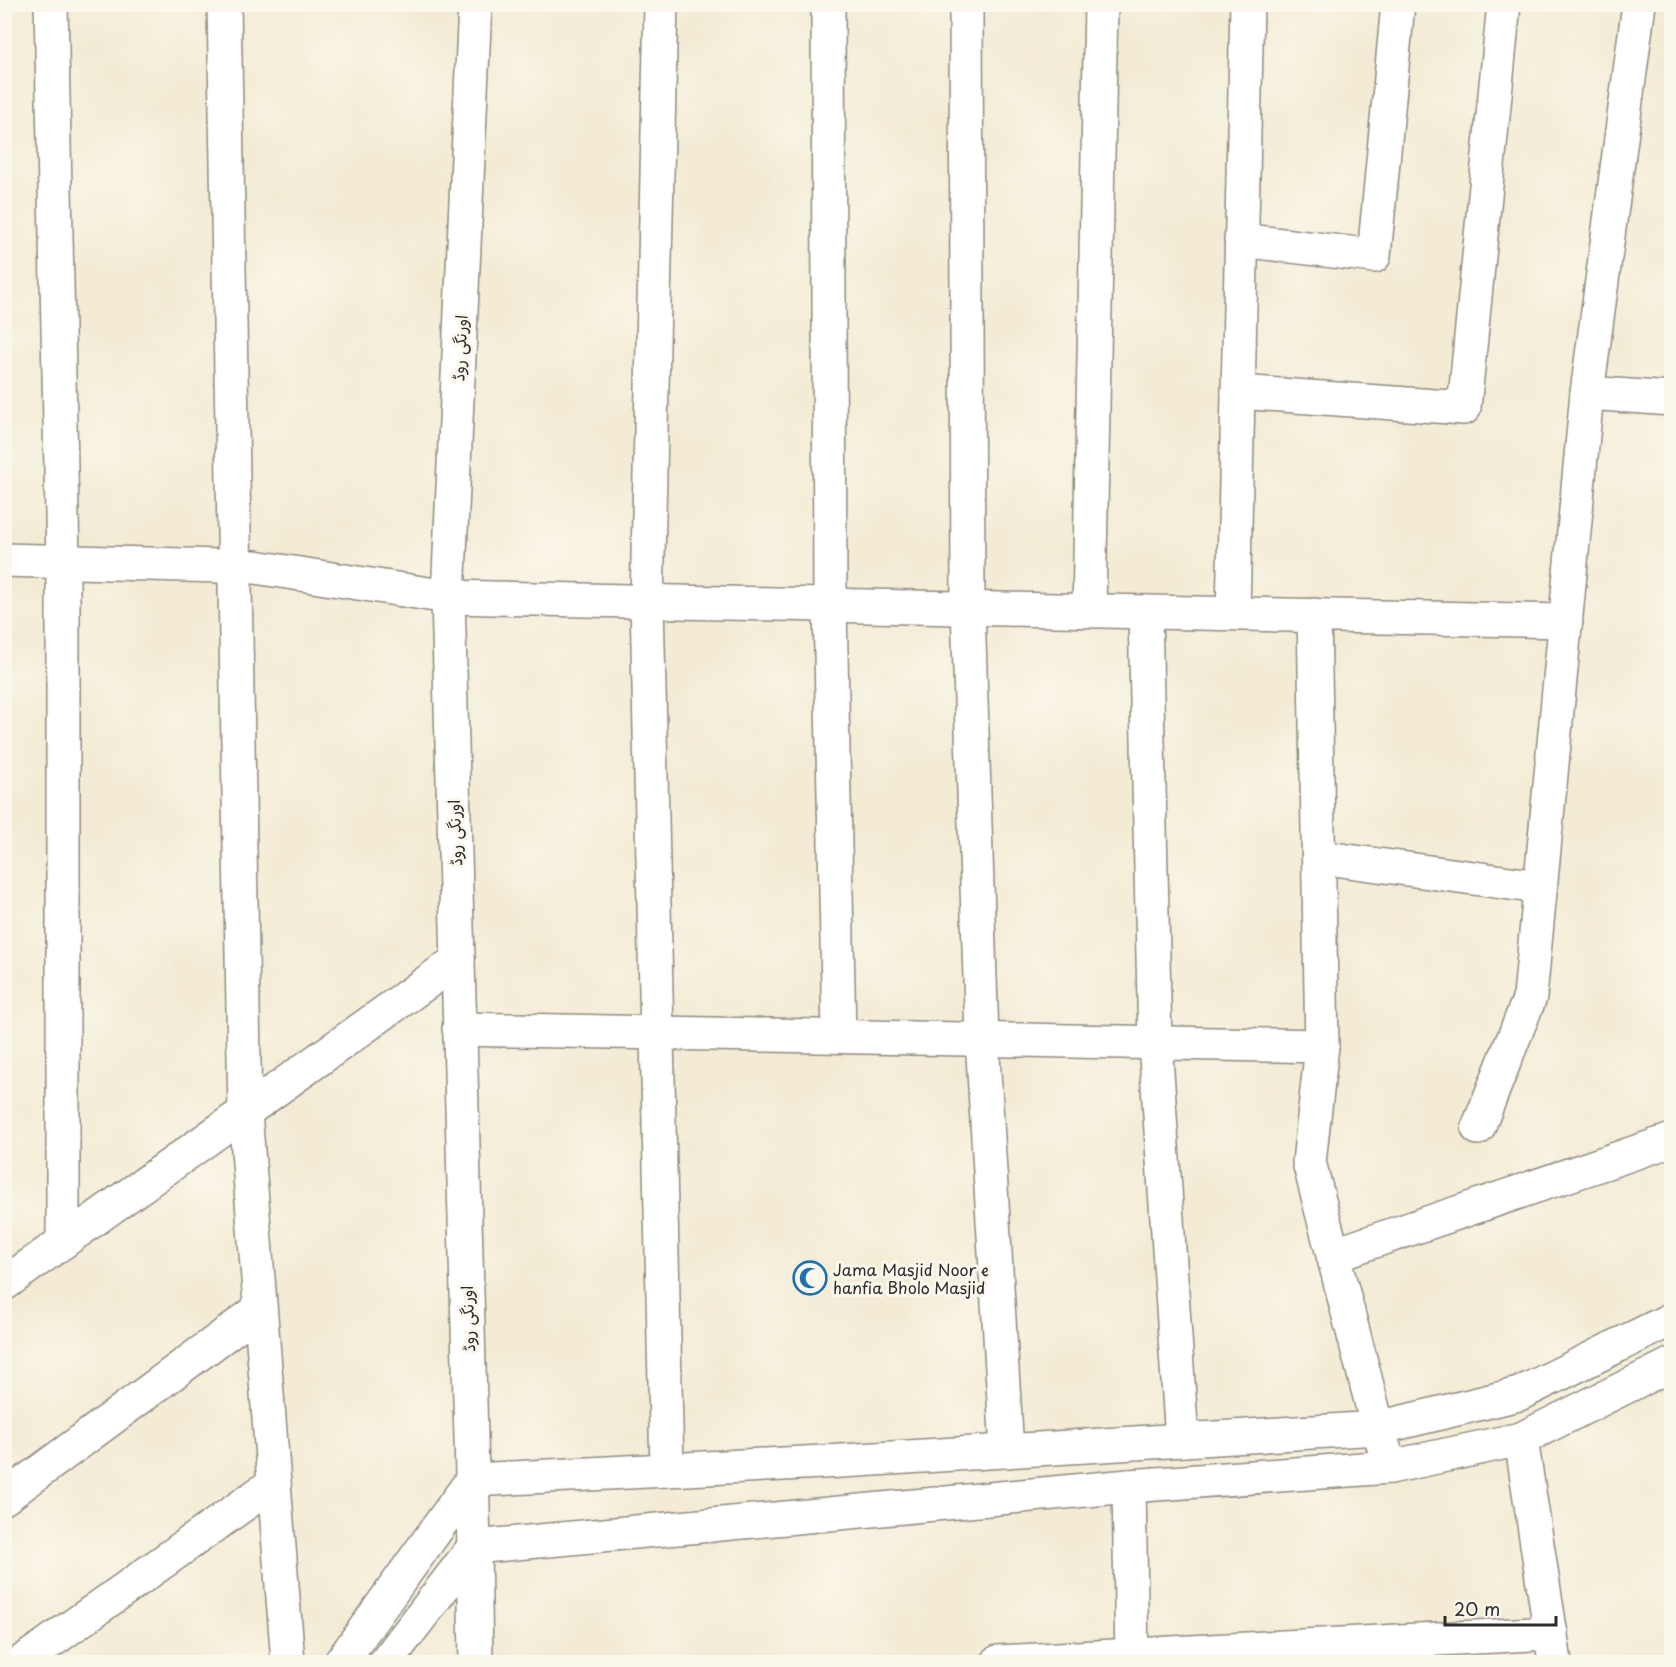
<svg xmlns="http://www.w3.org/2000/svg" width="1676" height="1667" font-family="'Playpen Sans','Playpen Sans Arabic',sans-serif">
<style>
.lines{fill:none;stroke-linecap:round;stroke-linejoin:round}
.minor-casing{stroke:#8f8b80;stroke-width:36}
.tertiary-casing{stroke:#8f8b80;stroke-width:36}
.secondary-casing{stroke:#8f8b80;stroke-width:36}
.minor{stroke:#fff;stroke-width:33}
.tertiary{stroke:#fff;stroke-width:33}
.secondary{stroke:#fff;stroke-width:33}
.labels{text-anchor:middle;dominant-baseline:central;stroke-width:6;stroke-linejoin:round;paint-order:stroke}
.street-label{font-size:16px;fill:#2b2b2b;stroke:#fbf7ec}
.poi-label{font-size:16px;fill:#2b2b2b;stroke:#fbf7ec;text-anchor:start}
</style>
<rect width="100%" height="100%" fill="#fbf7ec"/>
<filter id="ink" filterUnits="userSpaceOnUse"><feTurbulence type="fractalNoise" baseFrequency=".0167" numOctaves="2"/><feDisplacementMap in="SourceGraphic" scale="12" xChannelSelector="R" yChannelSelector="G"/><feConvolveMatrix kernelMatrix="1 2 1 2 8 2 1 2 1" color-interpolation-filters="sRGB"/></filter>
<filter id="wash" filterUnits="userSpaceOnUse"><feTurbulence type="fractalNoise" baseFrequency=".008" numOctaves="4" result="noise"/><feDisplacementMap in="SourceGraphic" scale="24" xChannelSelector="R" yChannelSelector="G"/><feGaussianBlur stdDeviation="1.35" result="paint"/><feColorMatrix in="noise" values="0 0 0 0 0 0 0 0 0 0 0 0 0 0 0 0 0 1.4 0 .05"/><feComposite in="paint" operator="in"/></filter>
<g filter="url(#wash)">
<rect width="100%" height="100%" fill="#f3ebd4"/>
</g>
<g filter="url(#ink)">
<g class="lines">
<g class="minor-casing">
<g id="minor">
<path d="M51 4 63 561V1242"/>
<path d="M224 4 245 1112 288 1662"/>
<path d="M661 4 647 601 667 1470"/>
<path d="M828 4 830 605 839 1036"/>
<path d="M966 4 968 608 982 1039 1007 1451"/>
<path d="M1241 240 1374 256 1398 4"/>
<path d="M1238 392 1464 408 1504 4"/>
<path d="M1587 393 1672 399"/>
<path d="M448 597 1566 621"/>
<path d="M1089 610 1101 4"/>
<path d="M1145 612 1155 1042 1182 1440"/>
<path d="M1233 613 1247 4"/>
<path d="M1314 615 1322 1046 1309 1162 1378 1428 1390 1467"/>
<path d="M1319 857 1540 887"/>
<path d="M459 1029 1322 1046"/>
<path d="M1478 1128 1530 997 1587 393 1639 4"/>
<path d="M1333 1255 1672 1140"/>
<path d="M4 1284 458 960"/>
<path d="M1521 1439 1555 1662"/>
<path d="M1129 1486 1132 1662"/>
<path d="M4 1498 260 1309"/>
<path d="M22 1662 274 1483"/>
<path d="M998 1662 1551 1633"/>
</g>
</g>
<g class="tertiary-casing">
<g id="tertiary">
<path d="M4 560 255 567 448 597"/>
<path d="M474 1547 476 1662"/>
</g>
</g>
<g class="secondary-casing">
<g id="secondary">
<path d="M474 1547 448 597 475 4"/>
<path d="M341 1662 472 1480 842 1461 1378 1428 1519 1394 1672 1319"/>
<path d="M386 1662 474 1547 1129 1486 1390 1467 1521 1439 1672 1364"/>
</g>
</g>
<use href="#minor" class="minor"/>
<use href="#tertiary" class="tertiary"/>
<use href="#secondary" class="secondary"/>
</g>
</g>
<defs>
<g id="mosque-ring" transform="scale(1.725)"><circle r="9.5" fill="#fbf7ec" stroke="#1f6fb2" stroke-width="1.5"/><path d="M3.5-4.9A6 6 0 1 0 3.5 4.9A5 5 0 1 1 3.5-4.9Z" fill="#1f6fb2"/></g>
</defs>
<g fill-rule="evenodd">
<use href="#mosque-ring" x="810" y="1278"/>
</g>
<g class="labels">
<g class="street-label">
<text transform="translate(459 348) rotate(-87)">اورنگی روڈ</text>
<text transform="translate(454 833) rotate(-92)">اورنگی روڈ</text>
<text transform="translate(467 1319) rotate(-92)">اورنگی روڈ</text>
</g>
<g class="poi-label">
<text x="833" y="1269">Jama Masjid Noor e<tspan x="833" dy="18">hanfia Bholo Masjid</tspan></text>
</g>
</g>
<rect width="1676" height="1667" fill="none" stroke="#fbf7ec" stroke-width="24"/>
<path d="M1445 1616v9h111v-9" fill="none" stroke="#2b2b2b" stroke-width="3"/>
<text x="1454" y="1616" font-size="18" fill="#2b2b2b" stroke="#fbf7ec" stroke-width="4.5" paint-order="stroke">20 m</text>
</svg>
